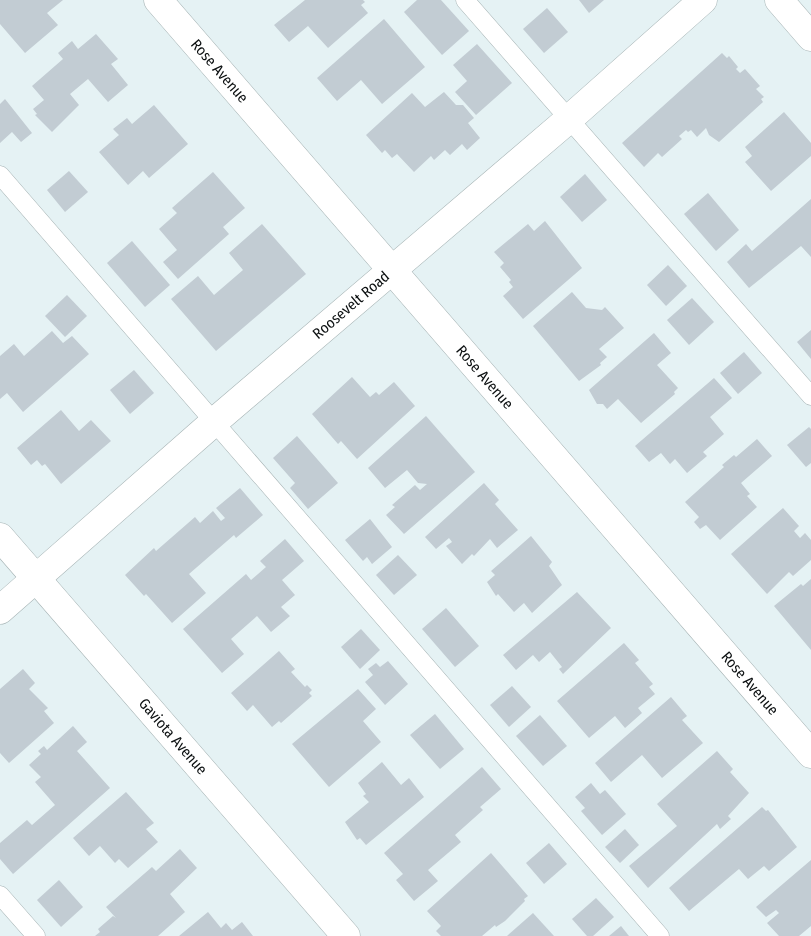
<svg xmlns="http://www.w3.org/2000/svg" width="811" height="936" font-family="'Fira Sans Condensed',sans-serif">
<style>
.building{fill:#c2ccd3}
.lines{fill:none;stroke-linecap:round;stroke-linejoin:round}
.lane-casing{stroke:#a6b3b4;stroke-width:19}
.street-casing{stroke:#a6b3b4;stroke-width:29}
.lane{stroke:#fff;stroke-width:18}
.street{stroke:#fff;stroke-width:28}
.labels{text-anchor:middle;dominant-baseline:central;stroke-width:4.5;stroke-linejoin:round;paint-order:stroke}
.street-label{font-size:15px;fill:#0b0f10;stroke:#fff}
</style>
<rect width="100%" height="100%" fill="#e5f2f4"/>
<g class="building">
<path d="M0 0H63L47 13 58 25 25 53 0 24Z"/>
<path d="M305 0H363L365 2 361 5 368 13 328 48 308 26 289 42 274 25Z"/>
<path d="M417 0H441L469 31 442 55 404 12Z"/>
<path d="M579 0H604L589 13Z"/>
<path d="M547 8 568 32 544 53 523 29Z"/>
<path d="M384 19 425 67 382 104 361 80 337 101 317 78Z"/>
<path d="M96 34 118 59 111 64 128 85 108 102 88 79 70 94 79 105 52 132 35 115 37 114 33 109 44 100 32 86 63 59 58 53 72 41 78 49Z"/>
<path d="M477 44 512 83 476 115 455 92 467 81 453 65Z"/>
<path d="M722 53 727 58 729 56 738 67 736 69 740 73 745 69 760 86 756 89 764 97 761 99 763 102 719 142 709 135 706 128 697 137 691 130 688 132 686 130 679 136 682 139 662 157 658 153 644 167 622 143Z"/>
<path d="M444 92 456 105H463L474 118 468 123 480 138 467 150 462 144 450 155 445 150 434 160 431 156 414 172 397 154 392 158 385 150 382 153 366 135 412 93 425 107Z"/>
<path d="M5 99 32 133 21 142 12 132 0 143V104Z"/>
<path d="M154 105 188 144 149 178 143 171 128 185 99 152 119 135 113 129 127 118 132 124Z"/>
<path d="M784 112 811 143V156L771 191 745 162 752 156 745 147Z"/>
<path d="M69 171 88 192 65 212 47 190Z"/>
<path d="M213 172 245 208 223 227 229 234 178 279 163 262 177 250 159 229 177 213 172 208Z"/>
<path d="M585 174 607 200 582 222 560 197Z"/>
<path d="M708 193 739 230 716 251 684 214Z"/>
<path d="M811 199V257L801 246 749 288 727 262 746 244 752 251Z"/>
<path d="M545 221 582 268 523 319 503 296 513 287 509 282 511 280 500 267 504 263 494 252 528 224 534 231Z"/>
<path d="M262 224 306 274 216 351 171 299 198 276 214 295 243 270 229 253Z"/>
<path d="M132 241 170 285 145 307 107 263Z"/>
<path d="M668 265 687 286 666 306 647 285Z"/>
<path d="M572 292 586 308 602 310 605 307 624 328 599 349 607 357 600 363 601 365 579 381 533 326Z"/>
<path d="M67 295 87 316 65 337 45 316Z"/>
<path d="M692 298 714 322 689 345 667 320Z"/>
<path d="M811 330V359L797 342Z"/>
<path d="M52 331 63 343 72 336 89 354 23 412 7 393 0 399V356L14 344 24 356Z"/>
<path d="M654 333 671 353 657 365 678 388 674 392 675 394 641 423 618 399 607 409 603 404H597L589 390Z"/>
<path d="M744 352 762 373 738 394 720 373Z"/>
<path d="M134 370 154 393 130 414 110 390Z"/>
<path d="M352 377 370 397 376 392 379 395 394 382 415 406 357 459 341 441 338 444 312 414Z"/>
<path d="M714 378 732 398 710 417 724 434 703 452 707 456 687 473 675 459 670 464 661 453 649 462 635 446Z"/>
<path d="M61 410 79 431 91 420 111 441 61 484 45 464 42 466 37 460 31 465 17 448Z"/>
<path d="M426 416 475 472 404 534 386 515 395 507 392 505 415 485 420 490 427 484 418 483 407 470 385 488 368 468Z"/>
<path d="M809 427 811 429V463L806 467 787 445Z"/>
<path d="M297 436 338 483 308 509 290 488 295 483 273 458Z"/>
<path d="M757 439 772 456 741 483 750 494 747 496 757 507 720 540 706 525 700 529 694 522 699 517 685 502 724 467 722 465 734 455 736 457Z"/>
<path d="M484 483 499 500 495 504 518 530 497 548 490 539 474 556 472 554 462 564 446 546 452 542 449 538 436 549 425 537Z"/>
<path d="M240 488 263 515 236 538 234 535 189 574 206 593 172 623 146 594 144 596 125 575 154 548 156 551 195 517 200 523 213 511 221 521 225 518 216 508Z"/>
<path d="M783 508 799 526 794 531 800 538 805 533 811 540V560L793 576 789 572 767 594 731 554Z"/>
<path d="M370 519 392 547 372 564 367 557 363 561 345 540Z"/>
<path d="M531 536 552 562 549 566 562 585 532 613 524 603 514 612 498 594 496 596 487 582 495 575 491 571Z"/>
<path d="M285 539 304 561 282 580 295 595 281 607 290 616 271 632 257 616 231 639 244 654 222 673 183 629 246 574 251 580 266 567 260 561Z"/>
<path d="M398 555 417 575 394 595 376 575Z"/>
<path d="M811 579V650L774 606 801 584 803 586Z"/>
<path d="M577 592 611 628 563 674 559 669 562 667 550 652 539 662 533 655 516 670 503 655Z"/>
<path d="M446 608 479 646 455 667 422 629Z"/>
<path d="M361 629 380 650 360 669 341 647Z"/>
<path d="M624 643 639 660 635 663 653 684 649 687 655 694 638 708 642 713 625 728 615 716 589 738 557 701Z"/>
<path d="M279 651 295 669 291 672 305 687 307 685 312 690 309 693 312 696 281 723 279 721 272 727 253 705 247 711 231 693Z"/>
<path d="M388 661 408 684 385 705 365 682 373 675 368 669 376 663 380 667Z"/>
<path d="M23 669 35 683 29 689 48 708 44 711 54 723 9 763 0 753V689Z"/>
<path d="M512 686 531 707 509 727 490 705Z"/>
<path d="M358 689 376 709 363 721 381 742 329 787 292 744Z"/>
<path d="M671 697 687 716 682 720 703 743 662 778 642 755 611 782 595 763Z"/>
<path d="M435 714 464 749 440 769 410 735Z"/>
<path d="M540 715 567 746 543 766 516 736Z"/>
<path d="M73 726 87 742 77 751 110 788 13 874 0 859V843L27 820 32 825 55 805 35 782 41 777 29 765 41 754 38 751 44 746 47 750Z"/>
<path d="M717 751 733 769 730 772 749 793 728 816 731 819 720 829 717 824 648 888 629 866 677 826 657 804Z"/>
<path d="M382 762 401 785 409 778 424 797 366 845 360 838 357 840 345 822 369 802 363 796 366 794 358 783Z"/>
<path d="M482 767 501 789 480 807 483 810 455 835 461 842 428 870 438 881 414 901 396 880 403 874 384 853Z"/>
<path d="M591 783 600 794 605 790 626 814 602 835 581 811 585 808 575 797Z"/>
<path d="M126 792 154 823 146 829 158 842 128 868 119 859 115 863 100 846 89 856 73 838Z"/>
<path d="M762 807 766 811 768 810 797 847 769 871 764 866 748 879 739 869 689 911 669 888Z"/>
<path d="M625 829 639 845 620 863 605 847Z"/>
<path d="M549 843 567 864 544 884 526 863Z"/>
<path d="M180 849 197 868 170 894 185 912 158 936H95L100 932 98 929 113 916 116 918 106 907 152 867 156 871Z"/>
<path d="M491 853 528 896 524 899 525 901 505 921 496 927 495 925 482 936H441L436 931 441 926 427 911Z"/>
<path d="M811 860V926L799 936H779L767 923 779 913 776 910 766 917 756 907Z"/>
<path d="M59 880 83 907 61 927 37 900Z"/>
<path d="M596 898 614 917 593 936H587L572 919Z"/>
<path d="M208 912 221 928 226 923 232 930 242 922 253 936H179Z"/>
<path d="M533 913 554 936H507Z"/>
<path d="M621 926 629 936H609Z"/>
</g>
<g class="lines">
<g class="lane-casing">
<g id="lane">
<path d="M465 0 811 396"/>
<path d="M0 175 660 936"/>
<path d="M0 895 36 936"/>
</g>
</g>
<g class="street-casing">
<g id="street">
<path id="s1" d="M158 0 811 754"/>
<path d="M779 0 811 37"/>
<path id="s2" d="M0 537 346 936"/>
<path id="s3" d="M0 610 214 422 569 119 703 0"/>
</g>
</g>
<use href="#lane" class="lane"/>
<use href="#street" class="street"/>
</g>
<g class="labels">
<g class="street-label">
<text stroke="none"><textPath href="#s1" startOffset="94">Rose Avenue</textPath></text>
<text stroke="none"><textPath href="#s3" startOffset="465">Roosevelt Road</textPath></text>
<text stroke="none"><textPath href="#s1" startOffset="499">Rose Avenue</textPath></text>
<text stroke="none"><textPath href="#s1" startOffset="904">Rose Avenue</textPath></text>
<text stroke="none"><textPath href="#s2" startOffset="264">Gaviota Avenue</textPath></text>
</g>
</g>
</svg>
